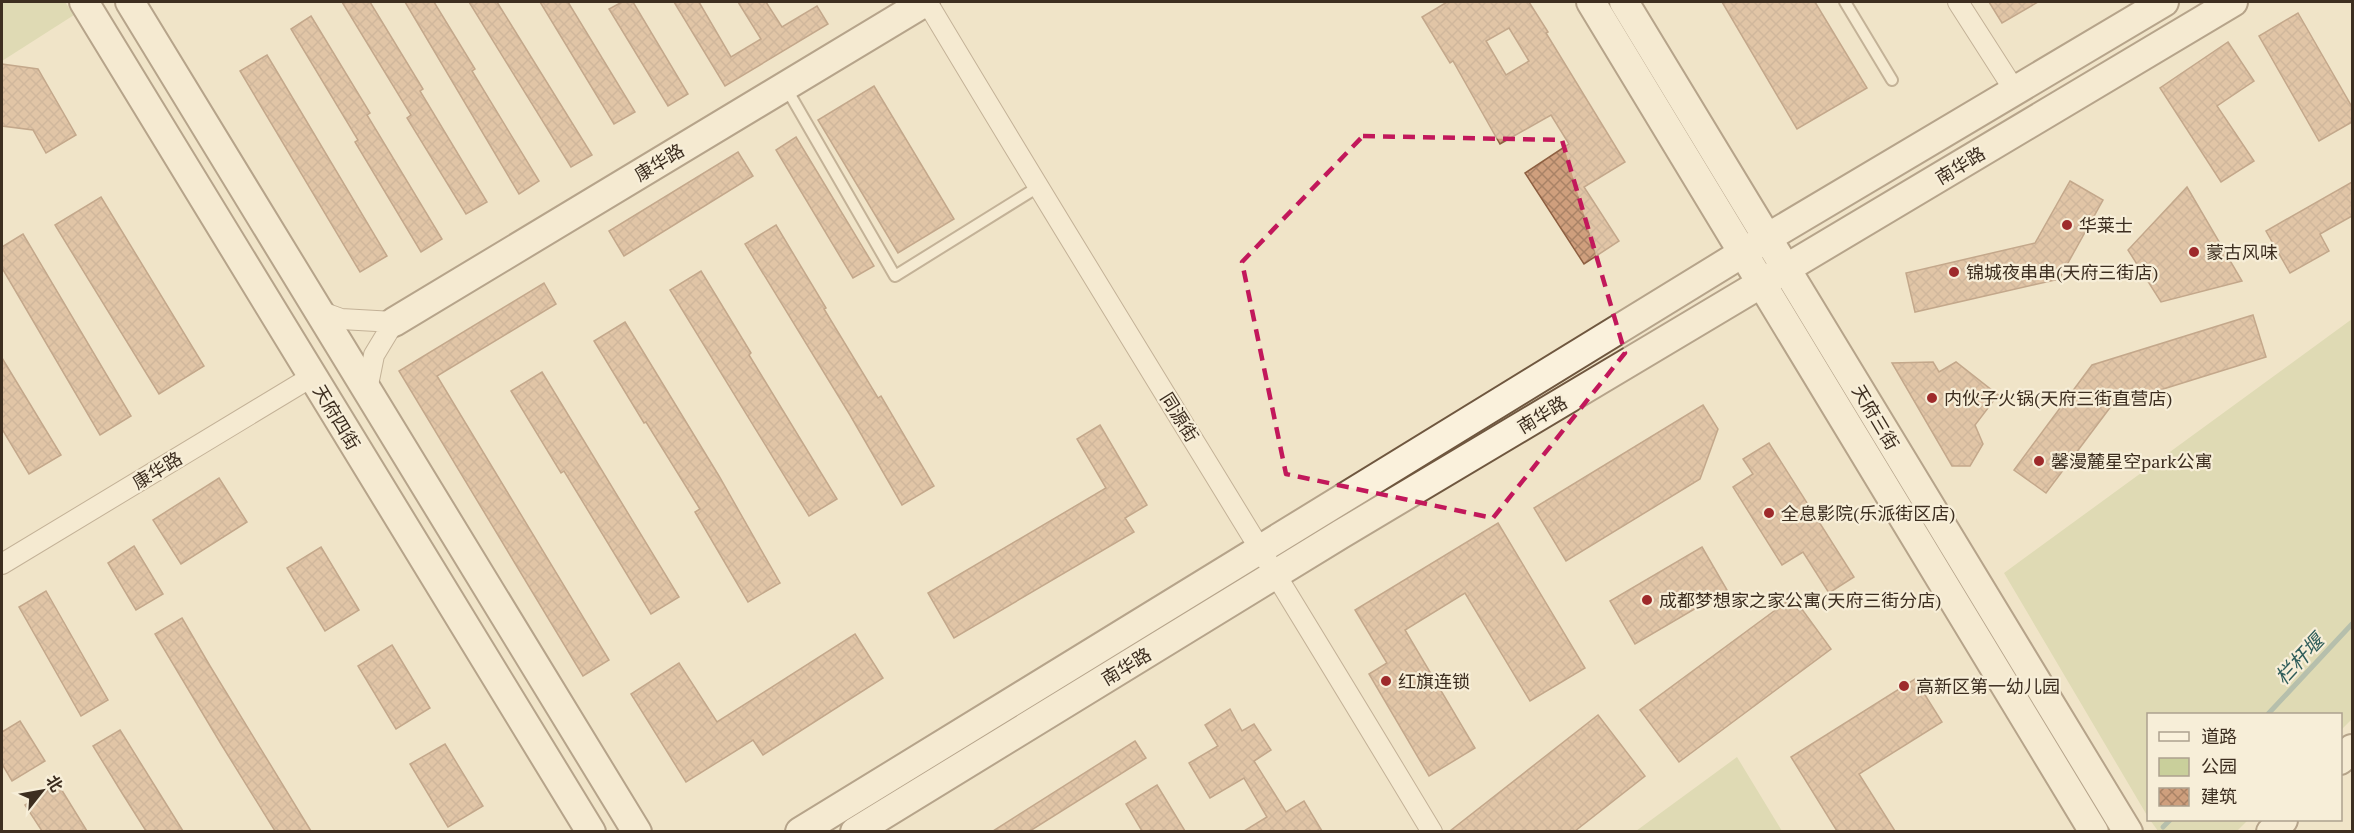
<svg xmlns="http://www.w3.org/2000/svg" width="2354" height="833" font-family="'PT Serif','Noto Sans SC',serif">
<style>
.green{fill:#c9cf9b}
.lines{fill:none;stroke-linecap:round;stroke-linejoin:round}
.stream{stroke:#6f938a;stroke-width:5}
.building{fill:url(#building-cross-hatch);stroke:#8d5f41;stroke-width:1.5;fill-rule:evenodd}
.lane-casing{stroke:#8d765c;stroke-width:14}
.street-casing{stroke:#8d765c;stroke-width:22}
.secondary-casing{stroke:#6f573f;stroke-width:32}
.lane{stroke:#faf1dc;stroke-width:10}
.street{stroke:#faf1dc;stroke-width:20}
.secondary{stroke:#faf1dc;stroke-width:28}
.marked{fill:none;stroke:#c2185b;stroke-width:4.5;stroke-dasharray:12 8;stroke-linejoin:round}
.poi-dot{fill:#9e2a2b;stroke:#f7eed8;stroke-width:2}
.labels{text-anchor:middle;dominant-baseline:central;stroke-width:4.5;stroke-linejoin:round;paint-order:stroke}
.street-label{font-size:18px;fill:#3d2e20;stroke:#f7eed8}
.poi-label{font-size:18px;fill:#3d2e20;stroke:#f7eed8;text-anchor:start}
.water-label{font-size:20px;font-style:italic;fill:#2f5d5a;stroke:#f7eed8}
</style>
<defs>
<pattern id="building-cross-hatch" width="8" height="8" patternUnits="userSpaceOnUse" patternTransform="scale(1.5)"><rect width="8" height="8" fill="#cf9f7d"/><path d="M0 0l8 8M0 8l8-8" fill="none" stroke="#a98266"/></pattern>
</defs>
<rect width="100%" height="100%" fill="#f0e4c8"/>
<g class="green">
<path d="M2 2H65L74 15 2 61Z"/>
<path d="M2352 319V719L2341 730 2340 714H2148V817L2004 573Z"/>
<path d="M1737 757 1782 831H1636Z"/>
<path d="M2150 820H2248L2236 832 2158 831Z"/>
</g>
<g class="lines">
<g class="stream">
<path d="M2268 714 2352 624"/>
<path d="M2163 827 2170 820"/>
</g>
</g>
<g class="building">
<path d="M342 2H370L423 89 420 91 487 202 466 214 407 118 411 115Z"/>
<path d="M405 2H434L475 69 472 71 539 181 519 194Z"/>
<path d="M469 2H497L592 155 571 167Z"/>
<path d="M540 2H568L635 112 614 124Z"/>
<path d="M622 2H633L688 94 668 106 609 9Z"/>
<path d="M674 2H699L731 57 761 39 738 2H766L782 27 817 6 828 24 725 86Z"/>
<path d="M1447 2H1529L1548 32 1546 33 1625 162 1584 187 1619 241 1584 264 1525 173 1569 144 1551 115 1500 144 1453 61 1450 63 1422 17ZM1509 28 1529 61 1506 75 1486 41Z"/>
<path d="M1722 2H1815L1867 88 1797 129Z"/>
<path d="M1989 2H2038L2002 23Z"/>
<path d="M2298 13 2352 107V122L2319 141 2259 36Z"/>
<path d="M311 16 370 113 367 115 442 239 421 252 355 142 358 140 291 29Z"/>
<path d="M2228 42 2254 81 2217 106 2254 161 2221 182 2160 88Z"/>
<path d="M267 55 387 256 360 272 240 71Z"/>
<path d="M2 64 38 69 76 135 46 153 33 130 2 126Z"/>
<path d="M874 86 954 219 898 253 818 120Z"/>
<path d="M796 137 874 266 853 278 776 150Z"/>
<path d="M738 152 753 176 624 256 609 231Z"/>
<path d="M2070 181 2103 200 2059 279 1915 312 1906 273 2035 243Z"/>
<path d="M2352 182V216L2320 234 2329 251 2290 273 2266 231Z"/>
<path d="M2187 187 2242 281 2161 302 2128 250Z"/>
<path d="M101 197 204 366 159 394 55 225Z"/>
<path d="M776 225 826 308 824 309 878 398 881 396 934 486 902 505 850 415 745 244Z"/>
<path d="M23 234 131 416 100 435 2 268V247Z"/>
<path d="M701 271 751 353 749 355 837 499 809 516 670 290Z"/>
<path d="M544 283 556 304 437 376 609 660 583 676 399 371Z"/>
<path d="M2253 315 2266 357 2112 405 2046 493 2014 470 2092 365Z"/>
<path d="M625 322 719 476 780 583 748 602 695 512 700 509 646 422 644 423 594 341Z"/>
<path d="M2 358 61 455 29 474 2 429Z"/>
<path d="M1933 362 1939 372 1956 362 1998 395 1975 425 1983 444 1970 466H1952L1892 363Z"/>
<path d="M542 372 679 597 651 614 564 471 561 473 511 391Z"/>
<path d="M1703 405 1718 429 1700 479 1566 561 1534 508Z"/>
<path d="M1100 425 1147 505 1125 518 1134 532 954 638 928 593 1106 488 1077 439Z"/>
<path d="M1769 443 1854 577 1829 593 1803 552 1782 565 1733 487 1753 474 1743 459Z"/>
<path d="M219 478 247 522 181 564 153 520Z"/>
<path d="M1498 523 1585 668 1530 701 1465 593 1405 630 1475 748 1429 776 1369 674 1387 663 1355 610Z"/>
<path d="M134 546 163 594 136 610 108 563Z"/>
<path d="M321 547 359 610 325 631 287 568Z"/>
<path d="M1702 547 1727 590 1635 644 1610 601Z"/>
<path d="M46 591 108 700 81 716 19 607Z"/>
<path d="M1793 597 1831 649 1679 762 1640 710Z"/>
<path d="M182 618 210 666 311 831H275L221 744 155 634Z"/>
<path d="M855 634 883 678 763 755 753 740 686 782 631 694 679 663 717 722Z"/>
<path d="M392 645 430 708 396 729 358 666Z"/>
<path d="M1915 679 1942 722 1859 774 1895 831H1837L1791 757Z"/>
<path d="M1230 709 1242 731 1254 724 1271 750 1254 761 1286 812 1304 801 1322 831H1244L1267 817 1244 778 1210 798 1189 763 1218 746 1205 725Z"/>
<path d="M1598 715 1645 776 1575 831H1450Z"/>
<path d="M20 721 45 761 12 781 2 764V732Z"/>
<path d="M120 730 158 791 183 831H146L122 793 93 746Z"/>
<path d="M1135 741 1146 758 1030 831H993Z"/>
<path d="M445 744 483 806 448 827 410 764Z"/>
<path d="M58 784 87 831H42L25 805Z"/>
<path d="M1157 785 1185 831H1142L1126 804Z"/>
</g>
<g class="lines">
<g class="lane-casing">
<g id="lane">
<path d="M1845 2 1892 80"/>
<path d="M785 86 895 276 1038 187"/>
</g>
</g>
<g class="street-casing">
<g id="street">
<path d="M927 2C1093 280 1265 554 1432 832"/>
<path d="M1958 2 2015 91"/>
<path d="M319 311 341 319 394 322 374 355 367 390"/>
<path d="M2 564 313 376"/>
</g>
</g>
<g class="secondary-casing">
<g id="secondary">
<path d="M84 2 591 832"/>
<path d="M130 2 637 832"/>
<path d="M1591 2 2094 832"/>
<path d="M1624 2 2128 832"/>
<path d="M394 322 925 2"/>
<path d="M2340 760 2352 749"/>
<path d="M800 832 1767 238 2164 2"/>
<path d="M855 832 1341 534 2233 2"/>
<path d="M2271 832 2283 820"/>
</g>
</g>
<use href="#lane" class="lane"/>
<use href="#street" class="street"/>
<use href="#secondary" class="secondary"/>
</g>
<path d="M0 0H2354V833H0ZM1363 136 1562 140 1625 353 1493 518 1286 474 1242 262Z" fill="#f0e4c8" fill-opacity=".55" fill-rule="evenodd"/>
<path class="marked" d="M1363 136 1562 140 1625 353 1493 518 1286 474 1242 262Z"/>
<g class="poi-dot">
<circle cx="2067" cy="225" r="6"/>
<circle cx="2194" cy="252" r="6"/>
<circle cx="1954" cy="272" r="6"/>
<circle cx="1932" cy="398" r="6"/>
<circle cx="2039" cy="461" r="6"/>
<circle cx="1769" cy="513" r="6"/>
<circle cx="1647" cy="600" r="6"/>
<circle cx="1386" cy="681" r="6"/>
<circle cx="1904" cy="686" r="6"/>
</g>
<g class="labels">
<g class="street-label">
<text transform="translate(659 162) rotate(-31)">康华路</text>
<text transform="translate(1960 165) rotate(-31)">南华路</text>
<text transform="translate(1542 414) rotate(-31)">南华路</text>
<text transform="translate(337 417) rotate(59)">天府四街</text>
<text transform="translate(1180 417) rotate(58)">同源街</text>
<text transform="translate(1876 417) rotate(59)">天府三街</text>
<text transform="translate(157 470) rotate(-31)">康华路</text>
<text transform="translate(1126 666) rotate(-31)">南华路</text>
</g>
<g class="poi-label">
<text x="2079" y="225">华莱士</text>
<text x="2206" y="252">蒙古风味</text>
<text x="1966" y="272">锦城夜串串(天府三街店)</text>
<text x="1944" y="398">内伙子火锅(天府三街直营店)</text>
<text x="2051" y="461">馨漫麓星空park公寓</text>
<text x="1781" y="513">全息影院(乐派街区店)</text>
<text x="1659" y="600">成都梦想家之家公寓(天府三街分店)</text>
<text x="1398" y="681">红旗连锁</text>
<text x="1916" y="686">高新区第一幼儿园</text>
</g>
<g class="water-label">
<text transform="translate(2299 659) rotate(-47)">栏杆堰</text>
</g>
</g>
<rect width="2354" height="833" fill="none" stroke="#3d2e20" stroke-width="6"/>
<rect x="2147" y="713" width="195" height="108" fill="#f7eed8" stroke="#ada18e" stroke-width="1.5"/>
<rect x="2159" y="732" width="30" height="9" fill="#faf1dc" stroke="#ada18e" stroke-width="1.5"/>
<text x="2201" y="743" font-size="18" fill="#3d2e20">道路</text>
<rect x="2159" y="758" width="30" height="18" fill="#c9cf9b" stroke="#ada18e" stroke-width="1.5"/>
<text x="2201" y="773" font-size="18" fill="#3d2e20">公园</text>
<rect x="2159" y="788" width="30" height="18" fill="url(#building-cross-hatch)" stroke="#ada18e" stroke-width="1.5"/>
<text x="2201" y="803" font-size="18" fill="#3d2e20">建筑</text>
<g transform="translate(42 791) rotate(59)" stroke="#f7eed8" stroke-width="4.5" paint-order="stroke">
<path d="M0-4.5L10 22L0 15L-10 22Z" fill="#3d2e20"/>
<text y="-9" font-size="16" font-weight="bold" text-anchor="middle" fill="#3d2e20">北</text>
</g>
</svg>
